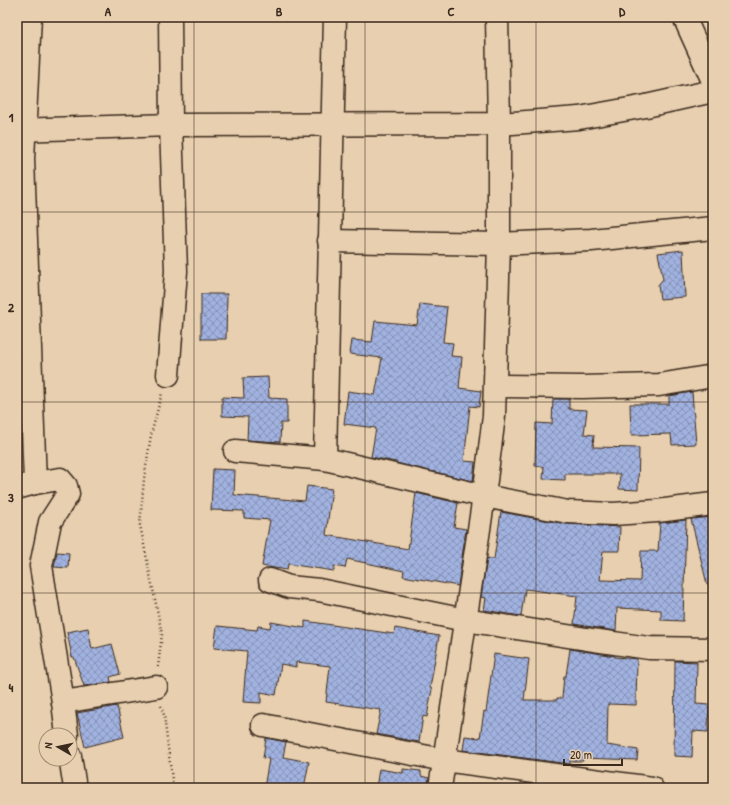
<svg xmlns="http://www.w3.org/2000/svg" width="730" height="805" font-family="'Patrick Hand',sans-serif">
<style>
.building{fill:url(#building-cross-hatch);stroke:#3b2a1e}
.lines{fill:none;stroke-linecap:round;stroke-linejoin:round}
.minor-casing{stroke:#3b2a1e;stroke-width:25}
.path{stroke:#3b2a1e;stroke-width:2.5;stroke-dasharray:1 3;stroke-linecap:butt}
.minor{stroke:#e7cfaf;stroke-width:22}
.grid{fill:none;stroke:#3b2a1e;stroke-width:1;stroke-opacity:0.55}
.neatline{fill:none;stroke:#3b2a1e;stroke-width:1.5}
.grid-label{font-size:13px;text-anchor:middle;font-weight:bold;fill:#3b2a1e}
</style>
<defs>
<pattern id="building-cross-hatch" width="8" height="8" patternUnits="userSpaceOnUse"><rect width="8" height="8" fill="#a1b2e0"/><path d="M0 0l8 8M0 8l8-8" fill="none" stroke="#8491b5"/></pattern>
</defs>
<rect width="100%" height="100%" fill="#e7cfaf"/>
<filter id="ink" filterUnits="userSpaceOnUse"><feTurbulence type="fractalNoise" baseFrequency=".025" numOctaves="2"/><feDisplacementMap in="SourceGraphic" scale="8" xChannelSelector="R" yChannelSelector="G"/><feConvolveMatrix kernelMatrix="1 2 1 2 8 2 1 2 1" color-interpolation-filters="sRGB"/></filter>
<g filter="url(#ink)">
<g class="building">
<path d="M683 250 685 297 660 299 658 285 663 279 658 253Z"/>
<path d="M201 294H227L226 339H201Z"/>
<path d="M420 304 447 307 443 342 453 343 451 356 462 357 459 388 481 391 479 407 470 406 464 461 475 462 473 481 396 463V462L371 457 376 428 344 424 348 391 375 395 382 358 350 354 352 340 372 342 375 321 417 325Z"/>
<path d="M268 377 269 398 287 399V423H281L280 442 247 440 248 417 222 416V397L244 398 243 378Z"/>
<path d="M692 392 696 444 672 445 671 434 631 435 630 404H669V396Z"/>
<path d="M553 399H569V409L587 410 584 434 594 435 593 447 639 448 638 490 619 489 620 474H565V480L543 479 544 467 535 466 536 423 552 424Z"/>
<path d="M213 469 235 470 234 495 305 501 307 486 332 489 326 535 408 549 416 493 458 503 454 527 466 529 458 586 403 576 404 571 347 559 345 568 334 566V571L288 564 287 570 262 566 270 520 244 518V511L211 510Z"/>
<path d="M501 512 566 524 620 527 619 551H603L600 580 640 581 641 551H658L660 523 686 520 683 621 661 620V610L617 608 616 631 574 624 577 596 525 589 521 616 484 610 486 598 481 597 487 558 494 559Z"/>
<path d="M713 517V583L707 584 691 519Z"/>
<path d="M57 552 69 553 68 568 54 567Z"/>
<path d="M305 621 394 634 395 628 439 636 430 688 432 689 427 717 423 716 419 742 376 734 381 710 326 702 330 666 296 662V667L281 664 276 695 261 692V703L243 702 247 651 214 648 217 626 257 630 258 626 270 628 271 622 305 628Z"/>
<path d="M88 628 92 649 112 644 120 674 110 677 111 682 84 686 74 657H72L67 632Z"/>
<path d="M570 649 615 656V657L637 659 636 705 608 704 607 745 638 750 637 760 583 758V761H570V764L463 750 465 736 480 738 484 711 486 712 494 654 529 659 524 700H557V698H562L564 676H566Z"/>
<path d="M675 661 697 662 696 704 709 705 708 732 693 731 692 757 674 756Z"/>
<path d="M117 706 124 737 85 747 77 713Z"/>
<path d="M266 738 286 742 283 757 309 762 304 788H264L269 759 263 758Z"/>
<path d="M379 769 403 773V769L421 771V776L429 778 428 788H376Z"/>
<path d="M525 784 558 788H525Z"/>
</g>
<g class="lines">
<g class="minor-casing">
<g id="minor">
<path d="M30 17 23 159 35 483"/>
<path d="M684 17 713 81"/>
<path d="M17 130 171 125 499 124 579 118 646 106 713 91"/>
<path d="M329 241 499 244 591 240 713 228"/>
<path d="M168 375 176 271 171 125 170 17"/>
<path d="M496 386 582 387 659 385 713 376"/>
<path d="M235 451 325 459 484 496 568 512 613 514 657 511 713 504"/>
<path d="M325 459 335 17"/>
<path d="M17 488 35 483 60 479 66 486 68 494 50 522 41 566 63 702 67 735"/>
<path d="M270 580 289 587 319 590 465 620 593 640 649 648 713 649"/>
<path d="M63 702 156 687"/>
<path d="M263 725 444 760 652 788"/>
<path d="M70 756 75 788"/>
<path d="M440 788 484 496 494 416 499 244V124L497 17"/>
</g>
</g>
<g class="path">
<path d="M158 667 162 634 140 525 144 479 151 435 162 393"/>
<path d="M161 706 164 715 173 788"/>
</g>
<use href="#minor" class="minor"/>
</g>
</g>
<path class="grid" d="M194 17V788M365 17V788M536 17V788M17 212H713M17 402H713M17 593H713"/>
<rect width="730" height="805" fill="none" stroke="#e7cfaf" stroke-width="44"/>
<g transform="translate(58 747) rotate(279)"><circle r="19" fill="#e7cfaf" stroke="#a28d75"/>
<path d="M0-3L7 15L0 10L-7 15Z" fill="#3b2a1e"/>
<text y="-6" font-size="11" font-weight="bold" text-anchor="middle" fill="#3b2a1e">N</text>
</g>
<path d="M564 759v6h58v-6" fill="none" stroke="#3b2a1e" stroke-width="2"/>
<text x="570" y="759" font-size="12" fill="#3b2a1e" stroke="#e7cfaf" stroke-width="3" paint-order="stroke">20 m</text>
<rect x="22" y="22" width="686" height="761" class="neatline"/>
<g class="grid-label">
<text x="108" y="16">A</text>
<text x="279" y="16">B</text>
<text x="451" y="16">C</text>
<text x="622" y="16">D</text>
<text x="11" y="122">1</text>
<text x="11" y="312">2</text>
<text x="11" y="502">3</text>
<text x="11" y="692">4</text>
</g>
</svg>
